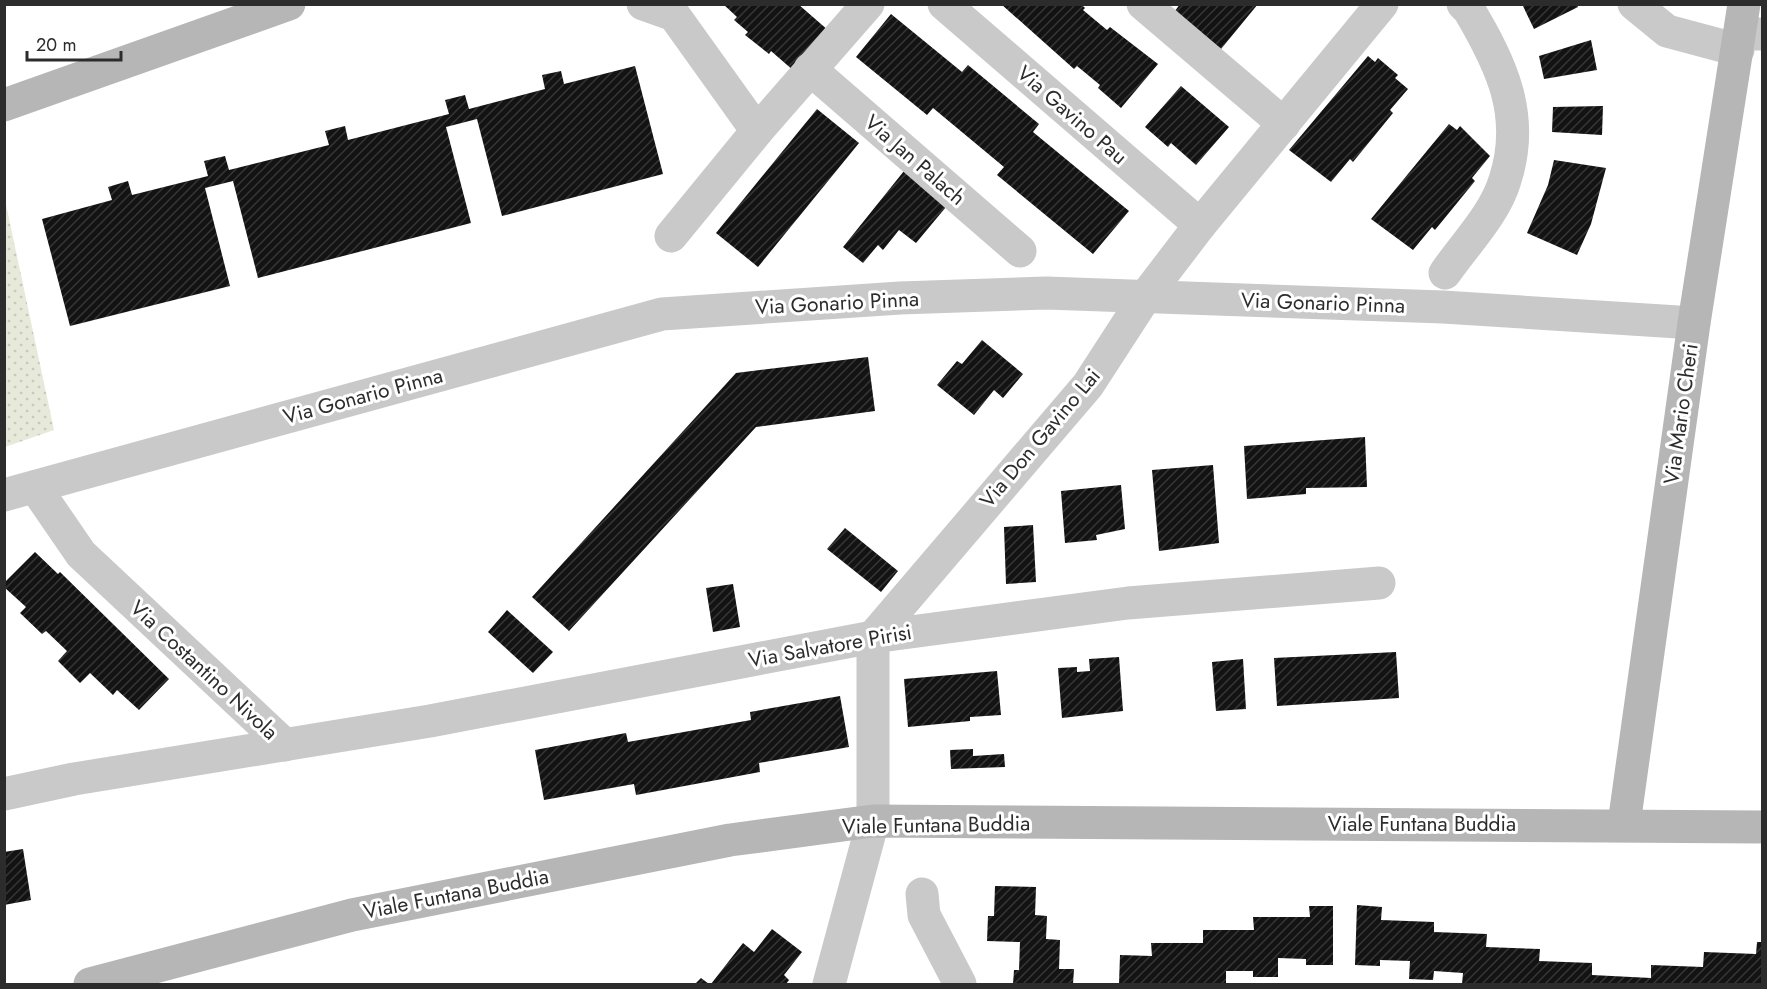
<svg xmlns="http://www.w3.org/2000/svg" width="1767" height="989" font-family="Jost,sans-serif">
<style>
.grass{fill:url(#grass-dots)}
.building{fill:url(#building-hatch)}
.lines{fill:none;stroke-linecap:round;stroke-linejoin:round}
.street{stroke:#c9c9c9;stroke-width:33}
.secondary{stroke:#b6b6b6;stroke-width:33}
.labels{text-anchor:middle;dominant-baseline:central;stroke-width:6;stroke-linejoin:round;paint-order:stroke}
.street-label{font-size:21px;fill:#2c2c2c;stroke:#fff}
</style>
<defs>
<pattern id="grass-dots" width="8" height="8" patternUnits="userSpaceOnUse" patternTransform="scale(1.5)"><rect width="8" height="8" fill="#e7eada"/><path d="M2 2h.1M6 6h.1" fill="none" stroke="#c6c9bb" stroke-width="1.8" stroke-linecap="round"/></pattern>
<pattern id="building-hatch" width="6" height="6" patternUnits="userSpaceOnUse" patternTransform="scale(1.5)"><rect width="6" height="6" fill="#131313"/><path d="M-1 1l2-2M0 6l6-6M5 7l2-2" fill="none" stroke="#363636"/></pattern>
</defs>
<rect width="100%" height="100%" fill="#fff"/>
<path class="grass" d="M4 195 54 430 5 447H4Z"/>
<g class="building">
<path d="M723 4H798L829 31 794 71 771 51 769 54 745 35 748 32 734 20 737 17Z"/>
<path d="M1001 4H1081L1085 8 1083 10 1107 30 1110 27 1158 64 1121 108 1098 88 1100 85 1077 66 1074 69Z"/>
<path d="M1180 4H1258L1221 49 1175 11Z"/>
<path d="M1522 4H1577L1578 7 1534 29Z"/>
<path d="M891 14 962 72 968 65 1039 124 1033 132 1129 211 1093 254 997 175 1004 167 933 108 927 115 856 57Z"/>
<path d="M1591 40 1597 70 1544 79 1539 56Z"/>
<path d="M1368 56 1375 62 1378 58 1398 75 1395 78 1408 89 1390 110 1393 113 1353 162 1350 159 1331 182 1289 150Z"/>
<path d="M635 66 663 174 502 216 477 119 446 127 471 223 258 278 233 181 205 188 230 286 70 326 42 219 112 200 108 187 128 181 132 195 208 176 204 161 225 156 229 170 329 145 325 131 345 126 348 140 449 114 445 100 465 95 469 109 545 89 542 75 561 71 564 84Z"/>
<path d="M1181 86 1229 127 1196 165 1171 143 1168 147 1145 127Z"/>
<path d="M1603 106 1602 135 1552 132 1553 107Z"/>
<path d="M817 109 859 143 758 267 716 233Z"/>
<path d="M1449 124 1457 130 1460 126 1490 156 1472 178 1475 181 1435 230 1432 227 1413 250 1371 219Z"/>
<path d="M1554 160 1606 168 1591 224 1577 255 1527 233 1548 185Z"/>
<path d="M908 166 951 201 916 243 899 230 883 250 878 245 863 263 843 247Z"/>
<path d="M982 340 1023 374 1003 398 994 390 974 415 937 385 957 361 962 364Z"/>
<path d="M868 357 875 411 756 427 569 631 532 597 736 373Z"/>
<path d="M1365 437 1367 487 1306 488V494L1247 499 1244 446Z"/>
<path d="M1213 465 1219 543 1159 551 1152 470Z"/>
<path d="M1121 485 1125 529 1096 535 1097 540 1065 543 1061 491Z"/>
<path d="M1033 525 1036 582 1006 584 1004 527Z"/>
<path d="M845 528 898 571 881 592 827 549Z"/>
<path d="M35 552 58 574 60 572 169 679 139 710 117 690 113 695 90 673 80 683 58 661 67 651 46 631 42 634 20 613 26 607 4 587V583Z"/>
<path d="M733 584 740 627 713 632 706 588Z"/>
<path d="M507 610 553 652 533 673 488 632Z"/>
<path d="M1396 652 1399 698 1277 706 1274 658Z"/>
<path d="M1119 657 1123 711 1062 718 1058 668 1077 667V672L1090 671 1089 659Z"/>
<path d="M1243 659 1246 709 1216 711 1212 662Z"/>
<path d="M997 671 1001 715 970 717V721L908 727 904 679Z"/>
<path d="M840 696 849 747 759 763 760 772 636 795 634 784 544 800 535 750 626 733 628 742 751 720 750 712Z"/>
<path d="M973 749V756L1004 754 1005 767 951 769 950 750Z"/>
<path d="M23 849 31 900 4 905V852Z"/>
<path d="M995 886 1036 887 1035 915 1047 916 1046 939 1060 940 1059 969H1074L1073 984H1013L1014 970H1019L1020 942 987 941 988 916H994Z"/>
<path d="M1357 905 1382 907 1381 920 1434 922V932L1487 934 1486 947 1540 949 1539 961 1592 963V975L1651 978V965L1703 967 1704 952 1756 954 1757 942H1762V984H1462L1463 973 1434 971 1433 980 1409 979 1410 961 1380 960V966L1355 965Z"/>
<path d="M1309 906H1333V965H1306V959L1278 958V977H1253V971H1226V984H1119L1120 955 1152 956 1151 943H1203V930H1254L1253 917H1310Z"/>
<path d="M772 929 802 952 784 975 789 980 786 984H711L743 943 754 952Z"/>
<path d="M701 978 709 984H695Z"/>
</g>
<g class="lines">
<g class="street">
<path d="M643 4 674 15 757 131 868 4"/>
<path d="M944 4 1200 225"/>
<path d="M1143 4 1284 124"/>
<path d="M1634 4 1667 31 1738 50"/>
<path d="M1740 34H1762"/>
<path d="M810 69 1020 251"/>
<path d="M671 236 757 131"/>
<path d="M1445 273C1465 244 1495 214 1505 180 1526 115 1501 64 1469 10L1463 4"/>
<path d="M35 487 81 554 285 745"/>
<path d="M4 495 662 314 900 298 1046 293 1443 307 1694 323"/>
<path d="M4 794 74 779 430 721 873 637 1128 603 1379 583"/>
<path d="M922 894 924 915 960 984"/>
<path d="M829 984 873 821V637L1088 385 1145 297 1200 225 1382 4"/>
</g>
<g class="secondary">
<path d="M4 105 289 4"/>
<path d="M1624 824 1694 323 1744 4"/>
<path d="M90 984 352 915 730 840 873 821 1762 827"/>
</g>
</g>
<g class="labels">
<g class="street-label">
<text transform="translate(1072 115) rotate(41)">Via Gavino Pau</text>
<text transform="translate(915 160) rotate(41)">Via Jan Palach</text>
<text transform="translate(837 303) rotate(-3)">Via Gonario Pinna</text>
<text transform="translate(1323 303) rotate(2)">Via Gonario Pinna</text>
<text transform="translate(363 396) rotate(-15)">Via Gonario Pinna</text>
<text transform="translate(1681 414) rotate(-82)">Via Mario Cheri</text>
<text transform="translate(1040 438) rotate(-50)">Via Don Gavino Lai</text>
<text transform="translate(830 646) rotate(-10)">Via Salvatore Pirisi</text>
<text transform="translate(204 670) rotate(43)">Via Costantino Nivola</text>
<text x="1422" y="824">Viale Funtana Buddia</text>
<text transform="translate(936 825) rotate(-1)">Viale Funtana Buddia</text>
<text transform="translate(456 894) rotate(-11)">Viale Funtana Buddia</text>
</g>
</g>
<rect width="1767" height="989" fill="none" stroke="#2c2c2c" stroke-width="12"/>
<path d="M27 51v9h94v-9" fill="none" stroke="#2c2c2c" stroke-width="3"/>
<text x="36" y="51" font-size="18" fill="#2c2c2c" stroke="#ffffff" stroke-width="4.5" paint-order="stroke">20 m</text>
</svg>
